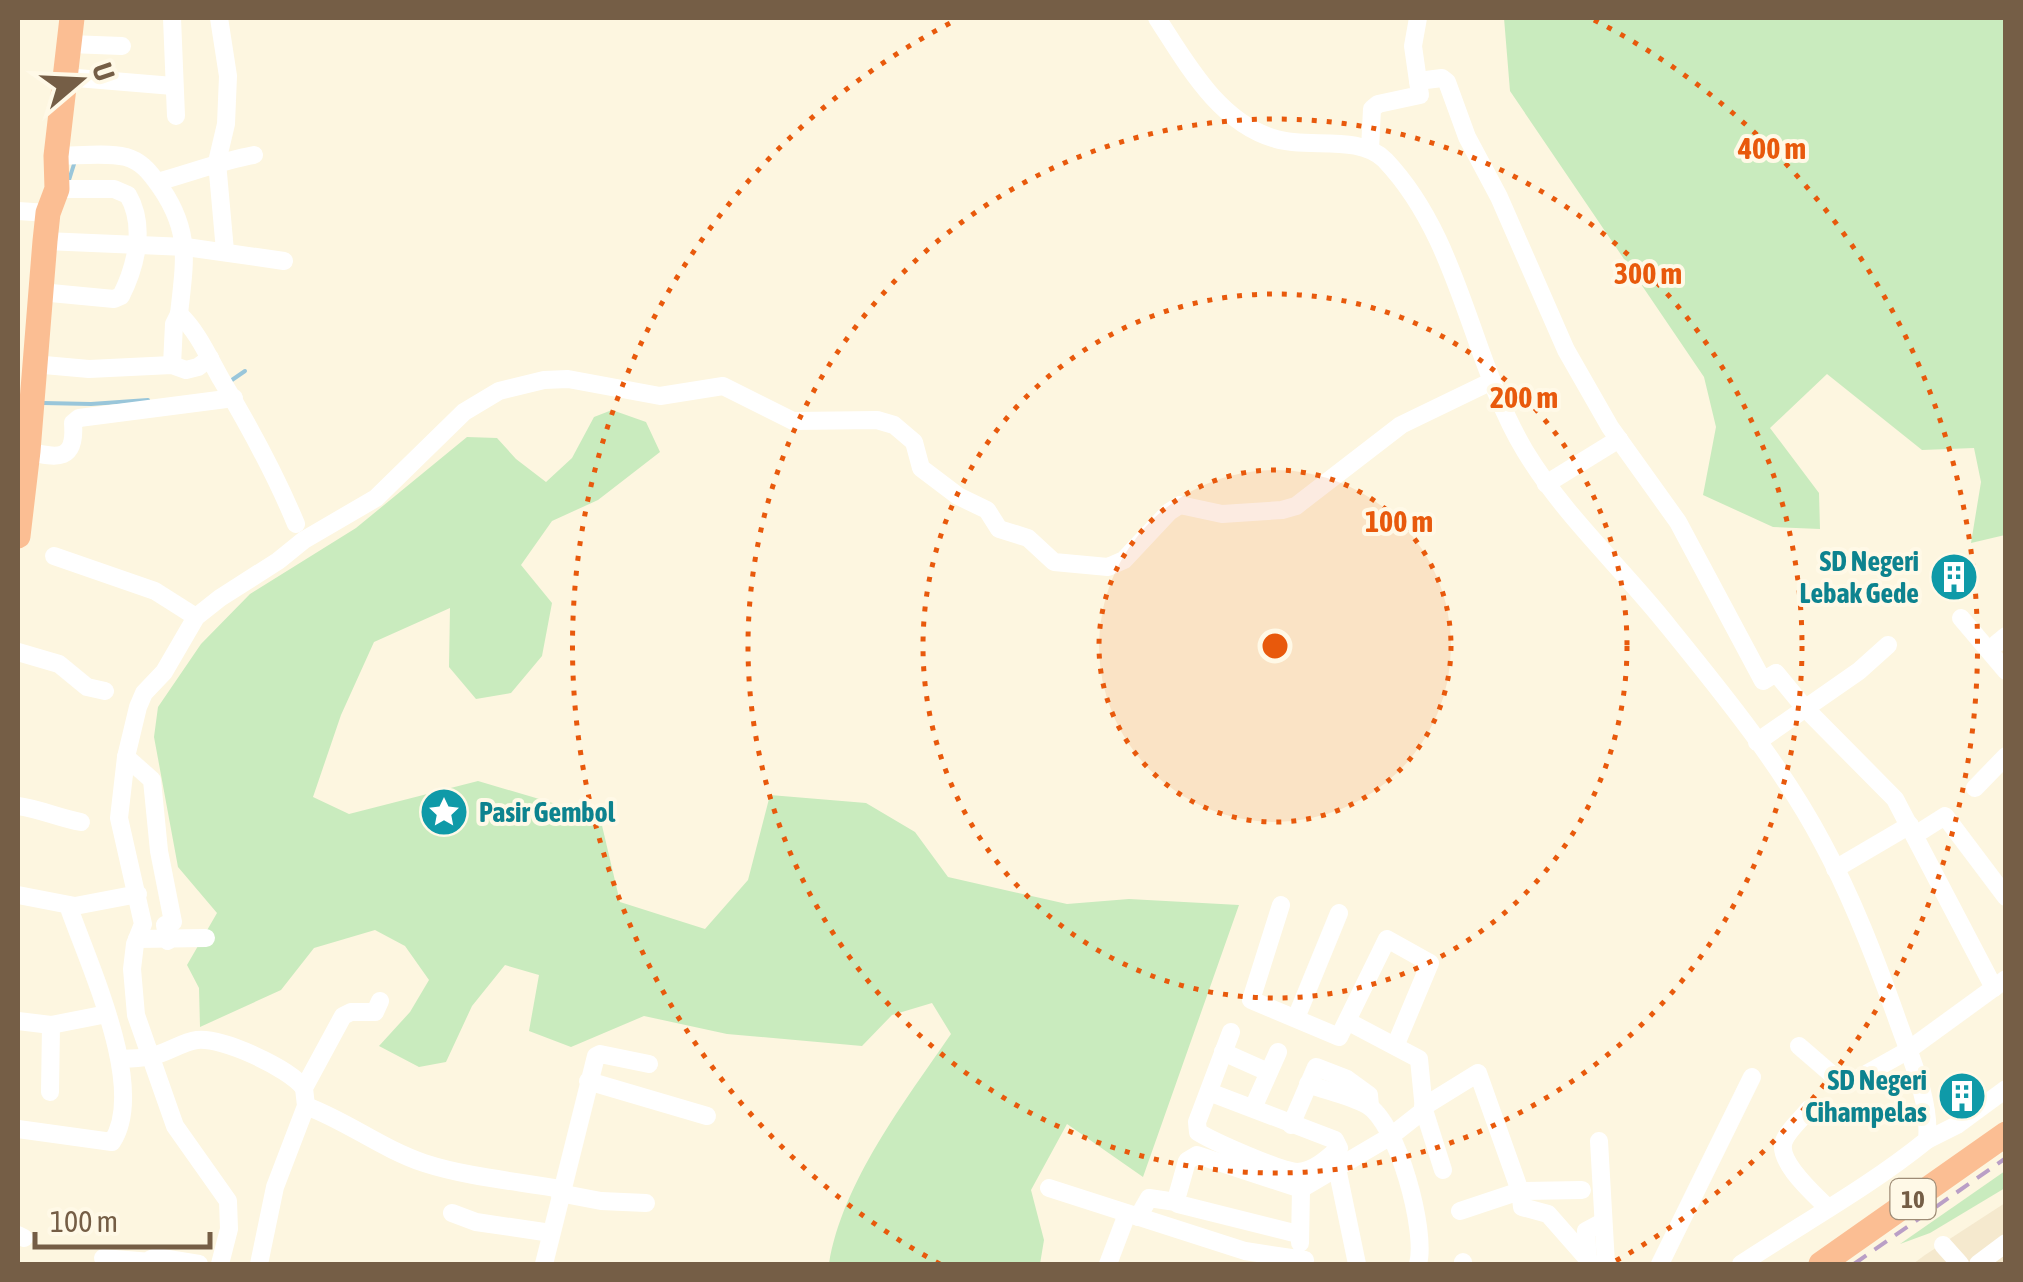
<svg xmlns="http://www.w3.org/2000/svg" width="2023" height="1282" font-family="'Asap Condensed',sans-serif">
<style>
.residential{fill:#f5e9ce}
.green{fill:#c9ebbe}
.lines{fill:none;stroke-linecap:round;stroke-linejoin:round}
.stream{stroke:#99c6da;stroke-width:4}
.minor{stroke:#fff;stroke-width:18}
.highway{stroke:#fbbe93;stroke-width:25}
.rail{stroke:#ba9fc6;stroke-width:4;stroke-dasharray:15 10;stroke-linecap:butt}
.ring{fill:none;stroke:#e8590c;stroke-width:5;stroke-dasharray:5 10}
.labels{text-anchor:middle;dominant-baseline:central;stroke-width:8;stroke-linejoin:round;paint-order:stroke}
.shield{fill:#fff9e7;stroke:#9e8c76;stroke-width:2.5}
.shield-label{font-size:25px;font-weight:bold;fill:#755e46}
.culture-label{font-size:28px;font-weight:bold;fill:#0d838f;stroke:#fff9e7;text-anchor:end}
.centre{fill:#e8590c;stroke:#fff9e7;stroke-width:5}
.ring-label{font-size:30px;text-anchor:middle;font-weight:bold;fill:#e8590c;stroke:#fff9e7;stroke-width:8;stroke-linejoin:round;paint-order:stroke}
</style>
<rect width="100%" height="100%" fill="#fdf6e0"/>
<path class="residential" d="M2005 1203V1264H1913L1925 1255Z"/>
<g class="green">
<path d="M1504 18H2005V535L1971 543 1981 482 1974 448 1922 450 1827 374 1770 428 1819 493 1820 529 1773 527 1703 495 1716 427 1704 377 1510 91Z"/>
<path d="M612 410 646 422 660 452 598 500 552 521 521 565 552 603 542 656 511 693 476 699 449 667 450 608 374 642 341 715 313 797 349 814 478 781 600 817 620 902 705 929 748 880 770 795 866 803 915 832 948 877 1067 904 1129 899 1239 905 1143 1177 1067 1124 1031 1190 1044 1240 1040 1264H829C842 1183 905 1101 951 1034L932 1003 892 1015 862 1046 727 1034 644 1016 571 1047 529 1031 539 975 505 965 472 1006 446 1062 419 1067 379 1046 410 1012 429 980 405 946 375 930 314 948 281 990 200 1027 199 988 187 965 217 913 178 867 154 737 158 707 201 644 250 594 356 528 467 437 497 438 516 459 546 482 572 458 594 417Z"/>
<path d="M2005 1171V1188L1930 1233 1900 1244Z"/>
</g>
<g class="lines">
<g class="stream">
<path d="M69 180 75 161"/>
<path d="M229 382 245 371"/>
<path d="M43 403 91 404 148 400"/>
</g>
<g class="minor">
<path d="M172 18 176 116"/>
<path d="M219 18 228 76 226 124 217 162 225 251"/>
<path d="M1157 18C1187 64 1219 123 1276 139 1309 149 1359 134 1385 160 1461 240 1470 359 1525 451 1564 515 1617 563 1664 621 1720 690 1780 763 1822 842 1852 897 1875 957 1896 1016 1909 1054 1931 1100 1927 1140 1869 1187 1803 1223 1741 1264"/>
<path d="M69 44 122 46"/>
<path d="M65 77 173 86"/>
<path d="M1418 81 1442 78 1447 82 1467 137 1499 197 1566 350 1610 427 1678 522 1763 681 1776 673 1804 707 1895 799 1994 988"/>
<path d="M1370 149 1372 109 1378 104 1420 95 1413 46 1418 18"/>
<path d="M56 156C78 156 105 152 126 157 140 161 148 170 156 181 192 229 185 259 179 314L174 324 172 365"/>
<path d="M157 182C190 173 221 161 254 155"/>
<path d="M18 211 48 213"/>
<path d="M45 241 186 247 284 261"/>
<path d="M40 292 114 299 121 296C136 266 146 226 128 195L114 189H57"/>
<path d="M179 314C198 332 208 356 221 379 249 426 275 473 296 524"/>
<path d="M33 364 89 369 172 365 186 370 198 367 210 358"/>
<path d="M28 451C58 459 76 461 73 423L79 418 234 398"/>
<path d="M1546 484 1619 439"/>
<path d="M54 556 155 591 196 617"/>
<path d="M1961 618 2006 671"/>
<path d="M1989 650 2006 636"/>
<path d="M18 652 59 664 87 687 105 691"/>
<path d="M1757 742 1859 671 1888 645"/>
<path d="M126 757 152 780 159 851 173 922 165 925 168 941"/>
<path d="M1975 788 2006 756"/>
<path d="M18 806C40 809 59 818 81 822"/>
<path d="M1915 835 1945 816 2006 897"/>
<path d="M1835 869 1910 825"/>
<path d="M18 895 75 906 138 894"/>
<path d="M1281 905 1251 1000 1339 1037 1387 939 1430 963 1396 1044"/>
<path d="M137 939 206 938"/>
<path d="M1296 1018 1339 913"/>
<path d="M18 1021 51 1025 107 1014"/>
<path d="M1349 1022 1419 1059 1424 1110 1443 1170"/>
<path d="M1799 1046 1843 1084 1850 1083 1907 1051 2006 979"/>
<path d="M1223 1052 1268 1072"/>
<path d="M120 1059C130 1058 142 1059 152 1056 167 1053 182 1042 197 1040 222 1037 289 1068 304 1088"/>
<path d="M588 1081 707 1116"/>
<path d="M1308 1084C1327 1091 1350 1096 1367 1105 1398 1123 1427 1232 1418 1264"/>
<path d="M50 1092 51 1025"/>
<path d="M1209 1092 1335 1140 1339 1148C1328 1158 1313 1172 1297 1172 1280 1171 1214 1142 1198 1132L1197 1122 1231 1032"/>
<path d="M306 1106C347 1121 382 1149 424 1163 467 1177 516 1181 561 1189"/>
<path d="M1423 1107 1478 1073 1520 1191 1522 1207 1548 1214 1592 1264"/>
<path d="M1253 1108 1278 1052"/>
<path d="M1809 1109C1802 1119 1788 1130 1784 1141 1776 1161 1814 1194 1827 1207"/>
<path d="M1291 1125 1316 1067 1347 1079 1369 1095 1370 1106"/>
<path d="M18 1129 112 1142C148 1088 87 961 68 905"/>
<path d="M1927 1140 1957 1125 2006 1089"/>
<path d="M1599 1141 1606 1264"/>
<path d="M1337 1168 1357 1264"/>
<path d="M1049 1188 1245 1251 1305 1260"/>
<path d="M559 1193 601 1201 646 1203"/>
<path d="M1460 1211 1520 1191 1582 1190"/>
<path d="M452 1213 476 1222 551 1233"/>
<path d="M1138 1217 1149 1198 1176 1202"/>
<path d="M1298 1234 1178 1204 1176 1200 1187 1161 1197 1155 1301 1189 1391 1136 1424 1110"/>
<path d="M18 1235 24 1238"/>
<path d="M1300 1243 1301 1189"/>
<path d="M1943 1245 1960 1264"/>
<path d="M103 1258 151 1262"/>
<path d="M1588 1261 1586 1231 1601 1223"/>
<path d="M1463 1262V1264"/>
<path d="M151 1264V1259L156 1257 199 1264"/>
<path d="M220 1264 229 1229 228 1201 175 1126 136 1015 132 969 135 944 143 924 119 818 126 757 138 707 144 693 164 672 196 617 220 598 278 561 304 540 376 498 464 412 499 391 544 380 568 379 660 396 723 386 793 421 877 420 894 425 914 442 921 468 958 496 987 510 999 529 1028 538 1054 562 1108 567 1124 560 1169 512 1180 505 1222 514 1282 510 1296 506 1401 425 1492 381"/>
<path d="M259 1264 275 1187 306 1106 304 1088 343 1016 351 1012H375L380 1001"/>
<path d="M544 1264 596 1056 600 1054 649 1064"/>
<path d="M1108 1264 1127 1214"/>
<path d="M1660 1264 1752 1077"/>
<path d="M1978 1264 2006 1243"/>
</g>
<g class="highway">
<path d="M18 536 28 451 45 241 48 213 57 189 56 156 72 18"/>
<path d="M1821 1264 2006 1134"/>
</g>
<path class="rail" d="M1854 1264 2006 1158"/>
</g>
<circle cx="1275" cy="646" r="176" fill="#e8590c" fill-opacity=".12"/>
<g class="ring">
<circle cx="1275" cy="646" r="176"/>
<circle cx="1275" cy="646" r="352"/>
<circle cx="1275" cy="646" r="527"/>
<path d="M940 1264A703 703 0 0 1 956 20M1594 20A703 703 0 0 1 1610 1264"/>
</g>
<defs>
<g id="building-disc" transform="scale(2.5)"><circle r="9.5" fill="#0f9aa8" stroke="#fff9e7"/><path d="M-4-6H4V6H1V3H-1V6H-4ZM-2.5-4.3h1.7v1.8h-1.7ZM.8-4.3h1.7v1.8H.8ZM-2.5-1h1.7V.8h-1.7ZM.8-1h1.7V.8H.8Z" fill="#fff"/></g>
<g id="sight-disc" transform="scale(2.5)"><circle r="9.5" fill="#0f9aa8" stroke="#fff9e7"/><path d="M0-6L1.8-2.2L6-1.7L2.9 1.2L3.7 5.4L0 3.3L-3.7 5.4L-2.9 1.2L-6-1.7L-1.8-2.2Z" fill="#fff"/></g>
</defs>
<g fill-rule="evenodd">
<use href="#building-disc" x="1954" y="577"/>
<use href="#sight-disc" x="444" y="812"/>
<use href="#building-disc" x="1962" y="1096"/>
</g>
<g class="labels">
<rect class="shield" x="1890.5" y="1179" width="45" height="40" rx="8"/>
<g class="shield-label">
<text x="1913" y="1199">10</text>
</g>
<g class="culture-label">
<text x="1919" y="561">SD Negeri<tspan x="1919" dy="32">Lebak Gede</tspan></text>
<text x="479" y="812" text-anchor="start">Pasir Gembol</text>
<text x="1927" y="1080">SD Negeri<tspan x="1927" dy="32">Cihampelas</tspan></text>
</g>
</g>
<circle cx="1275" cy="646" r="15" class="centre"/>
<g class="ring-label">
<text x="1772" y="159">400 m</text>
<text x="1648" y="284">300 m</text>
<text x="1524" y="408">200 m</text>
<text x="1399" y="532">100 m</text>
</g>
<rect width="2023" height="1282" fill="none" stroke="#755e46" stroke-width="40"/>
<g transform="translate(80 80) rotate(71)" stroke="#fff9e7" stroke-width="8" paint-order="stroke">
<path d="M0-8L18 38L0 25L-18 38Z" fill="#755e46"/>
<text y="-15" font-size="28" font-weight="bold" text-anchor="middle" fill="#755e46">U</text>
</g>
<path d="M35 1232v15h175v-15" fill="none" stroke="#755e46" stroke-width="5"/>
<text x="50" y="1232" font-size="30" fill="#755e46" stroke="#fff9e7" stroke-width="8" paint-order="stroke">100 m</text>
</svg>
